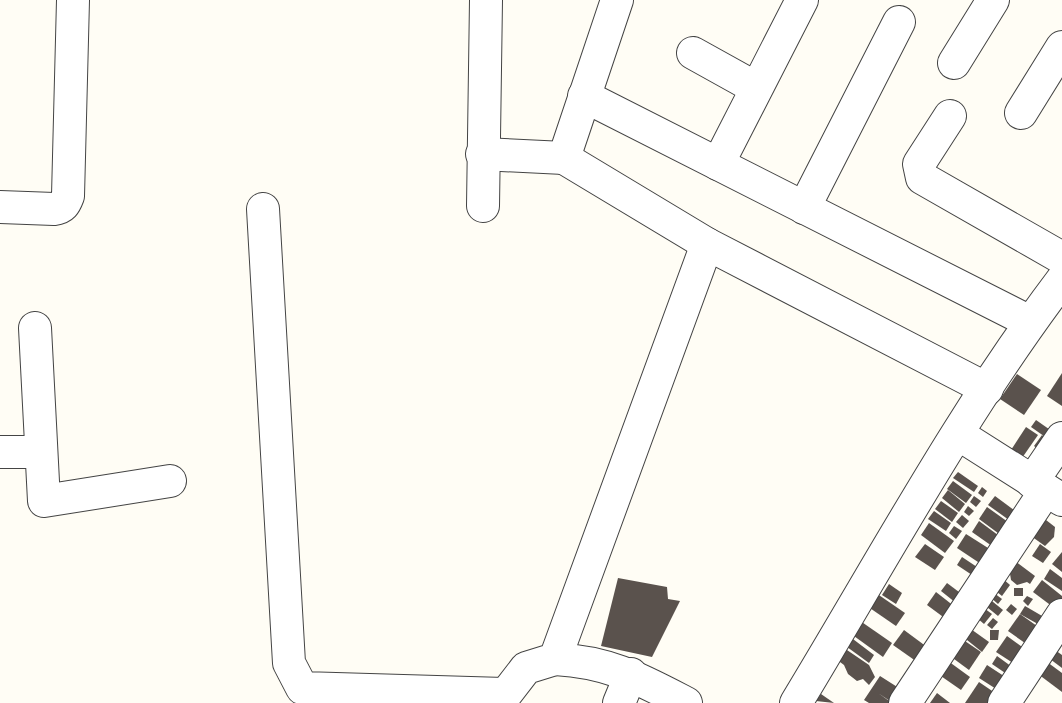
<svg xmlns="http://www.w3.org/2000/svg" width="1062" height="703" font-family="Lora,serif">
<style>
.building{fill:#5a524d}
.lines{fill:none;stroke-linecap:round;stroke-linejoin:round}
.minor-casing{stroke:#444;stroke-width:34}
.minor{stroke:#fff;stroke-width:32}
</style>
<rect width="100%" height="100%" fill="#fffdf5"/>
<g class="building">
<path d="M1062 373V406L1047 396Z"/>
<path d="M1017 374 1041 390 1024 415 1000 399Z"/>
<path d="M1036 420 1056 434 1051 441 1031 427Z"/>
<path d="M1026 427 1038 435 1022 458 1011 450Z"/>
<path d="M1042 435 1050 442 1042 452 1034 446Z"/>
<path d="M958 472 978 486 974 492 953 478Z"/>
<path d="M953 481 972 495 966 503 947 489Z"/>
<path d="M982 487 987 491 983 497 978 493Z"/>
<path d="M948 490 965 504 959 512 942 498Z"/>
<path d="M974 496 981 501 976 507 970 502Z"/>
<path d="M995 496 1022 516 1016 525 988 505Z"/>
<path d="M941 501 958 513 952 522 935 509Z"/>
<path d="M968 506 974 511 969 516 964 512Z"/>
<path d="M987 507 1015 527 1006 539 979 519Z"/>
<path d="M934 511 951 523 946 531 928 519Z"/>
<path d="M1037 513 1055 527 1054 537 1045 546 1024 531Z"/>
<path d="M962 515 969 521 963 528 956 522Z"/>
<path d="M979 521 1006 541 999 551 972 532Z"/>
<path d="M929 523 954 541 945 553 921 535Z"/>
<path d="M954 526 962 531 956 539 949 533Z"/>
<path d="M966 534 996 553 987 568 957 548Z"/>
<path d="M925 544 944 557 935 570 915 557Z"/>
<path d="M1040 544 1051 552 1043 563 1032 556Z"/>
<path d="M1062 552V572L1052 564Z"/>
<path d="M1007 555 1035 576 1030 584 1027 582 1017 585 1011 580Z"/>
<path d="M962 557 983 571 978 579 957 565Z"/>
<path d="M1050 569 1062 578V591L1044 579Z"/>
<path d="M618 578 667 587 668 599 680 601 652 657 601 646Z"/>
<path d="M1002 578 1010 585 1002 596 997 592Z"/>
<path d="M1042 580 1062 596V604L1057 610 1033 592Z"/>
<path d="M947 583 967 598 961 607 941 591Z"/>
<path d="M889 584 902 593 896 604 882 595Z"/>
<rect x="1014" y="588" width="9" height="8"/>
<path d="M873 591 905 613 896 626 864 604Z"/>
<path d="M936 592 959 610 950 622 927 605Z"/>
<path d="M982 593 1003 610 998 616 977 599Z"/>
<path d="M994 593 1002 599 998 604 990 597Z"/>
<path d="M1027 596 1033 599 1028 606 1023 601Z"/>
<path d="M977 603 992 614 984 624 970 612Z"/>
<path d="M1011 604 1017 609 1012 615 1006 610Z"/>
<path d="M1025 606 1049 620 1045 628 1020 614Z"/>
<path d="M1020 614 1044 631 1032 648 1008 631Z"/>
<path d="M856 618 892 643 883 657 847 631Z"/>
<path d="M993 618 998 622 992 629 987 625Z"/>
<path d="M968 627 989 642 982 652 962 636Z"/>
<path d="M904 630 931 650 920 664 893 645Z"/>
<path d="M990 630H999L998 640H990Z"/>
<path d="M849 636 874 655 869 663 843 644Z"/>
<path d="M1007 636 1029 652 1019 667 996 652Z"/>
<path d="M962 639 981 652 969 670 950 656Z"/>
<path d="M1048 645 1062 655V668L1042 653Z"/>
<path d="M844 648 869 665 875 677 869 685 863 679 857 681 848 674 844 665 836 659Z"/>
<path d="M997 656 1019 672 1014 679 992 664Z"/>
<path d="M1043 659 1062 673V692L1034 671Z"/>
<path d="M948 661 970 677 961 690 938 674Z"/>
<path d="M987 665 1013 682 1004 694 979 678Z"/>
<path d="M880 676 902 690 893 703 878 693 892 703H869L864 700Z"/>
<path d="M979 682 1001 697 997 703H965Z"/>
<path d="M937 693 950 703H930Z"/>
<path d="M821 694 834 703 816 701Z"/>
</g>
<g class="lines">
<g class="minor-casing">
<g id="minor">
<path d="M693 53 756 88"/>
<path d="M954 63 993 0"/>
<path d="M584 96 1030 322"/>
<path d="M1021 113 1062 47"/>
<path d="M950 116 919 164 922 178 1062 258"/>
<path d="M482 154 564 158 617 0"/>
<path d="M564 158 707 244 987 389"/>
<path d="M718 164 802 0"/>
<path d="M483 206 486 0"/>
<path d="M0 207 54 209C63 208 65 204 68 196L73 0"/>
<path d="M804 208 899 22"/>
<path d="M263 209 289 663 302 688 504 694"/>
<path d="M35 328 44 501 170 481"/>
<path d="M958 434 1062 500"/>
<path d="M0 452H41"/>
<path d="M1032 482 1062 438"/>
<path d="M555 659C609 662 638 678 686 703"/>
<path d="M499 703 526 668 555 659 707 244"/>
<path d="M619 703 631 674"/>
<path d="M796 703C882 561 962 412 1062 280"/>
<path d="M905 703 1046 490"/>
<path d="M1004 703 1062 615"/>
</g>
</g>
<use href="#minor" class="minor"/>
</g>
</svg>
